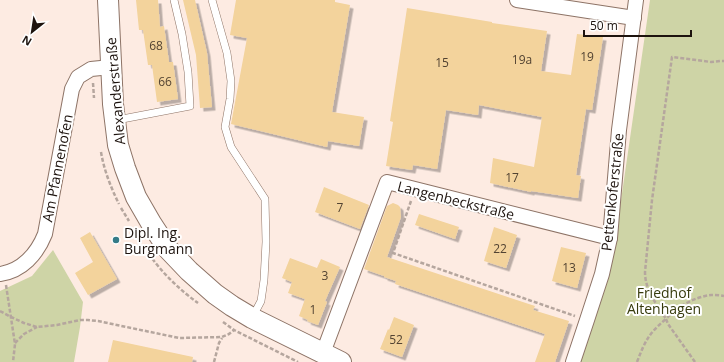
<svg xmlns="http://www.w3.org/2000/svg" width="724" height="362" font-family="'Open Sans',sans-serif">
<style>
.green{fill:#ced4a6}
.building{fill:#f3d39c;filter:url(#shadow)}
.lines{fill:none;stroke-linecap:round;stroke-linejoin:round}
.service-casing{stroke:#8d7366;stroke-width:8}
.minor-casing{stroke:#8d7366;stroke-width:16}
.secondary-casing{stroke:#8d7366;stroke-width:22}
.path{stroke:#b5a69e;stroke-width:2.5;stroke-dasharray:4 2;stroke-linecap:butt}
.service{stroke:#fff;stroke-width:7}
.minor{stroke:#fff;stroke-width:14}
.secondary{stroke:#fff;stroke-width:20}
.poi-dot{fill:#357b87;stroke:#fff;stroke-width:1.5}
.labels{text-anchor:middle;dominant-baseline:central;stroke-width:4;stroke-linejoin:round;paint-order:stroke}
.number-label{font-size:12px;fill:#524332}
.street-label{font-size:14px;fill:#1d130e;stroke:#fff}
.poi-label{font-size:14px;fill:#1d130e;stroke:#fff;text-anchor:start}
.park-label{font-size:14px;fill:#373b0d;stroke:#fff}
</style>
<defs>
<filter id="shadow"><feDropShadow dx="3.5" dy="3.5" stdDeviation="0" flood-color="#0004"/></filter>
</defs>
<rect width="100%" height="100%" fill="#fdebe2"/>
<g class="green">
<path d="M650 0H724V362H579L618 221Z"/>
<path d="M53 250 83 302 80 327 74 362H0V291L32 276Z"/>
</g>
<g class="building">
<path d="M136 0H158L160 27 164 26 169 62H173L178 99 157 102 152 65H148L143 30H139Z"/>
<path d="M183 0H195L207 53 212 107 200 108 196 55Z"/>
<path d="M236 0H335V2L350 5 332 112 364 117 359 146 328 141 327 147 231 124 247 38 230 35Z"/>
<path d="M407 8 492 22V23L547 31 541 71 571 75 577 34 603 37 592 110 586 109 576 175 581 176 578 198 531 191V192L490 183 493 158 534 167 542 117 479 105 478 115 446 110 437 169 413 165 412 170 386 166 393 122 390 121Z"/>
<path d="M324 187 369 205 360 229 315 212Z"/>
<path d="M393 203 398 205 400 207 401 217 387 257 535 306 533 310 569 321 555 362H535L545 334 395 284 396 281 384 277V276L364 269 387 206Z"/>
<path d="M419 214 459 227 455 239 415 225Z"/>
<path d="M494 227 517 235 506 268 484 261Z"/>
<path d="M90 232 117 279 88 295 75 273 93 262 80 238Z"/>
<path d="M561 247 586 253 577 288 552 281Z"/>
<path d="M290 258 317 268 321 259 340 267 325 301 327 302 318 325 307 321 308 320 299 316 305 299 288 293 292 282 282 278Z"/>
<path d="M394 317 414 325 402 357 380 349 388 329 389 330Z"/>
<path d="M113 340 193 357 192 362H108Z"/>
</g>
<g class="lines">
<g class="service-casing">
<g id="service">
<path d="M212 0 227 53 231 81 230 99 225 127 231 147 265 199 266 242 264 280 261 301 253 316"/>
<path d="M117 120 190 106 188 72 182 34 174 0"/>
</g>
</g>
<g class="minor-casing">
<g id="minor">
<path d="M517 0 634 18"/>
<path d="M0 274C22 271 37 254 45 234L72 89 78 77 91 69 111 67"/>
<path d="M323 353 387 182 610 238"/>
<path d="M573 362 587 320 602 274 610 238 619 130 636 0"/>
</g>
</g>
<g class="secondary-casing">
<path id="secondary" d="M108 0 113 104 118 145 125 168 136 197 151 223 168 249 189 271 215 294 232 306 252 318 341 362"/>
</g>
<g class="path">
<path d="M93 83 94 98"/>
<path d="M101 152C104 170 111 188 119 204"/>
<path d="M411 201 393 253 575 316"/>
<path d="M121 208 129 221"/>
<path d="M149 254C161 272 181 291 198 303"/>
<path d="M6 285 15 344 13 362"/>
<path d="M0 311 11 317 24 323 37 327 57 325 80 320H88L98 321 179 338 222 337 229 334 234 330 298 362"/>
<path d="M223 322 234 330"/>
<path d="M15 343 24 334 37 327"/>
<path d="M214 362 219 343 222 338"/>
<path d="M637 362C645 341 649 333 666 319 657 304 645 291 645 272L652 200 672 57 711 62 720 61H724"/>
<path d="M695 362 668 324 666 319C677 307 694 297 711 295 715 295 720 295 724 296"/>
</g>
<use href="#service" class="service"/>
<use href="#minor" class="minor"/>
<use href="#secondary" class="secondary"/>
</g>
<circle class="poi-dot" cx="116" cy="240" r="4"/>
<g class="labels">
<g class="number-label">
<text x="156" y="45">68</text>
<text x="587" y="56">19</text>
<text x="522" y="59">19a</text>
<text x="442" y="62">15</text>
<text x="165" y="81">66</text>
<text x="512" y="177">17</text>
<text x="340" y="207">7</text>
<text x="500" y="248">22</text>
<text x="569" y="267">13</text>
<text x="325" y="275">3</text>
<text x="313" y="309">1</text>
<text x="396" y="339">52</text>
</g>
<g class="street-label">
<text transform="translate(115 91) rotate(-95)">Alexanderstraße</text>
<text transform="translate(57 168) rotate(-79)">Am Pfannenofen</text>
<text transform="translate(612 192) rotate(-84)">Pettenkoferstraße</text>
<text transform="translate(456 200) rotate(14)">Langenbeckstraße</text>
</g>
<g class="poi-label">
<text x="124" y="232">Dipl. Ing.<tspan x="124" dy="16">Burgmann</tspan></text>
</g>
<g class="park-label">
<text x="664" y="292">Friedhof<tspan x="664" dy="16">Altenhagen</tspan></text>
</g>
</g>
<g transform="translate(32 32) rotate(210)" stroke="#ffffff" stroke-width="3" paint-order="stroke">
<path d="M0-3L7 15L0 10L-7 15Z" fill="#1d130e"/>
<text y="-6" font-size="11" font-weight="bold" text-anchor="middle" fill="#1d130e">N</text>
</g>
<path d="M584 30v6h107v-6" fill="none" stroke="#1d130e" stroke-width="2"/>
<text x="590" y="30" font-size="12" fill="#1d130e" stroke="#ffffff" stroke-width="3" paint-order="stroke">50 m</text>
</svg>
